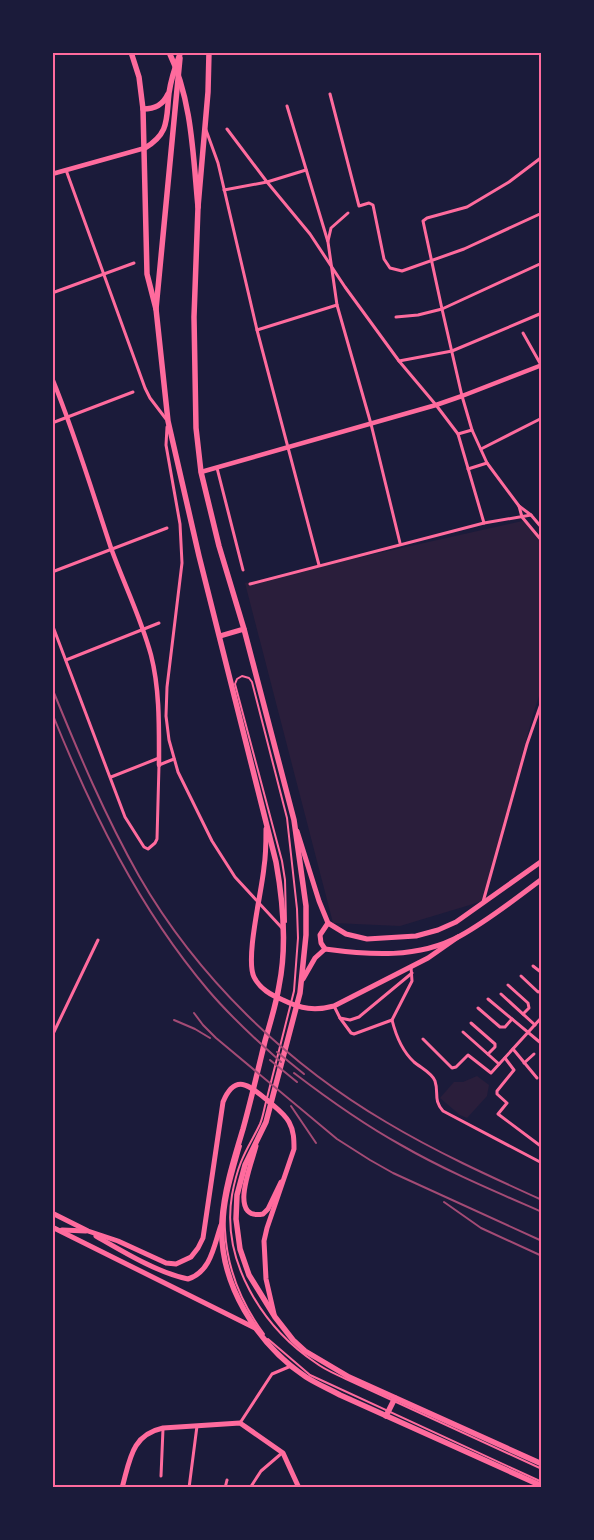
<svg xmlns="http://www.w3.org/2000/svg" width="594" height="1540" font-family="'Times New Roman',serif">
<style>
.green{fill:#2a1e3b}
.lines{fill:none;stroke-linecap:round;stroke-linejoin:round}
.service{stroke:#ff6b9d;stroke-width:2}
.minor{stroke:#ff6b9d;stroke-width:3}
.tertiary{stroke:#ff6b9d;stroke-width:4.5}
.secondary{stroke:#ff6b9d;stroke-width:5}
.primary{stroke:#ff6b9d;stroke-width:5.5}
.trunk{stroke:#ff6b9d;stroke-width:5.5}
.rail{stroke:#a44b75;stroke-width:2}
.neatline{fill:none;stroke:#ff6b9d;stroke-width:2}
</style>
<rect width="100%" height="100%" fill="#1b1b3a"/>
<g class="green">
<path d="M527 520 541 541V690L534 711 483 901 400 926 333 923 245 583Z"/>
<path d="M477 1076 489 1085 487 1096 467 1118 460 1115 440 1098 454 1082H463Z"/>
</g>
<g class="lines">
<g class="service">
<path d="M267 1098 294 991 298 938 297 909 287 818 252 682 249 678 242 676 237 679 235 684 282 861 285 880 286 922"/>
<path d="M266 1102C264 1109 263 1117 260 1124 254 1137 246 1149 241 1162 237 1172 234 1184 232 1195 221 1261 262 1327 316 1363 325 1370 336 1374 346 1379L542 1469"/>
<path d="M241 1146C234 1171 223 1204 225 1230 227 1268 241 1303 264 1334"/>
<path d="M268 1339 310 1375 542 1482"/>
</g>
<g class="minor">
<path d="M330 94 359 206 369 203 373 205 384 259 390 268 402 271 464 249 542 213"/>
<path d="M287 106 328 242 337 305 371 424 400 543"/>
<path d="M227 129 267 182 310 234 345 287 399 361 436 405 458 434 484 523"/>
<path d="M206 130 218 163 257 330 319 565"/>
<path d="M542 157 509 182 467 207 427 218 423 221 442 309 462 396 472 430 487 463 519 506 531 515 542 528"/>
<path d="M66 170 145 388 150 398 166 419"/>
<path d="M224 190 267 182 306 170"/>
<path d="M328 241 331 228 348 213"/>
<path d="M52 293 134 263"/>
<path d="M396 317 418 315 442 309 542 263"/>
<path d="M257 330 337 305"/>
<path d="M523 333 541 365"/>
<path d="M399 361 452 351 542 313"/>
<path d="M52 423 133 392"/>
<path d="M167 427 166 445 180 524 182 563 167 687 166 716 169 740 178 772 212 841 235 877 282 928"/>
<path d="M458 434 472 430"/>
<path d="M481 449 542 418"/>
<path d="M217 468 243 570"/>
<path d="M468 469 487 463"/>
<path d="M519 506 522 517 542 541"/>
<path d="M52 572 167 528"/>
<path d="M250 584 484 523 531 515"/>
<path d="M52 624 125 817 144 847 148 849 155 843 157 839 159 765 174 759"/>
<path d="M66 660 159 623"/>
<path d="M111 777 159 758"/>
<path d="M483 902 527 744 542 701"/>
<path d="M533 966 542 973"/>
<path d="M521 976 538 992 542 991"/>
<path d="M508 985 528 1003 529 1008 523 1014"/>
<path d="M501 994 535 1025"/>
<path d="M488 999 542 1044"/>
<path d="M334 1006 340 1018 351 1033 354 1034 392 1020 412 981 411 967"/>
<path d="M478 1008 500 1027H505L512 1019"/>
<path d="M340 1018 350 1020 359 1017 412 973"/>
<path d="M392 1020C396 1036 402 1051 414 1062 421 1068 432 1073 435 1081 439 1093 433 1100 443 1111L542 1163"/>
<path d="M471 1023 495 1044V1047L488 1054"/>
<path d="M463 1032 499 1064"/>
<path d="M52 1036 98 940"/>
<path d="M423 1039 452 1068 456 1067 468 1055 491 1073 542 1017"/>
<path d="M513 1049 537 1078"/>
<path d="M505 1058 514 1070 497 1091V1094L507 1103 498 1114 542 1147"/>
<path d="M524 1063 534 1054"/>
<path d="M240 1423 272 1374 291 1366"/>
<path d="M161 1476 163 1429"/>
<path d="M189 1488 197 1426"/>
<path d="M225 1488 227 1480"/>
<path d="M250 1488 261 1471 282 1453"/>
</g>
<g class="tertiary">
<path d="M52 174 145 148"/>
<path d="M52 378C75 434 92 491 111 548 124 584 141 618 151 655 160 690 159 729 159 765"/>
<path d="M201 472 436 405 462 396 542 365"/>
</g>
<g class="secondary">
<path d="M220 636 244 629"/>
<path d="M266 829C266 842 266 855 264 867 262 891 245 958 254 977 260 989 271 995 283 1000 301 1009 315 1011 334 1006L428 958 458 937"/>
<path d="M297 831 319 901 328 923 346 934 367 939 416 936 438 930 456 922 542 861"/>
<path d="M325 949 321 943 320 935 328 923"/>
<path d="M303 979 315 958 325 949C369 955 418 959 460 936 489 920 515 899 542 879"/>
<path d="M256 1146C252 1163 227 1221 263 1214L268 1209 281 1182"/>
<path d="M52 1213 88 1231 118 1241 166 1263 176 1264 191 1257 198 1248 203 1238 223 1102C235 1073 249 1085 267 1100 275 1107 284 1113 289 1122 294 1131 294 1140 294 1149L267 1228 264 1241 266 1279 274 1314"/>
<path d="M52 1227 255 1328"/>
<path d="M62 1230 86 1231"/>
<path d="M96 1236C122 1251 158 1273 188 1279 211 1272 214 1245 221 1225"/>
<path d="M122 1488C130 1460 131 1435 163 1428L240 1423 283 1453 299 1488"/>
</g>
<g class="primary">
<path d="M209 52 208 92 198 207 194 317 196 428 201 472 219 546 244 629 294 820 306 906V935L300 993 266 1122 245 1165 237 1195 236 1219 240 1249 249 1275 275 1317 293 1340 305 1351 349 1377 542 1464"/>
<path d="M180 58 156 309 168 421 199 556 276 862C283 901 287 947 279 986 276 1005 270 1023 265 1041 258 1070 251 1100 243 1129 234 1159 224 1190 222 1221 218 1283 257 1344 306 1377 317 1384 329 1389 340 1395L542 1486"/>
<path d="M386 1416 395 1398"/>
</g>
<g class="trunk">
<path d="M131 52 139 77 143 109 147 274 156 309"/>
<path d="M169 52C192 100 193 155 198 207"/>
<path d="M143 109C155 109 163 105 168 94"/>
<path d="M145 148C170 133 166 119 169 93 171 79 175 67 180 54"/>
</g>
<g class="rail">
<path d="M52 688C78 752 105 816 139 876 197 977 286 1063 386 1122 436 1152 489 1176 542 1200"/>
<path d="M52 713C92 812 138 907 208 990 230 1016 255 1039 281 1062"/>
<path d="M194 1013 203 1025 216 1038 337 1139 370 1160 393 1173 542 1241"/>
<path d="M174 1020 195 1029 210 1038"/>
<path d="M277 1052 304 1074"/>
<path d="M270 1060 297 1082"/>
<path d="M294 1073C328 1099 363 1124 401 1145 446 1171 494 1191 542 1212"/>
<path d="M291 1106 316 1143"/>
<path d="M444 1202 481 1228 542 1256"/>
</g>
</g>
<rect width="594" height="1540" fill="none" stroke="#1b1b3a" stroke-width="108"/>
<rect x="54" y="54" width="486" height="1432" class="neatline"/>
</svg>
